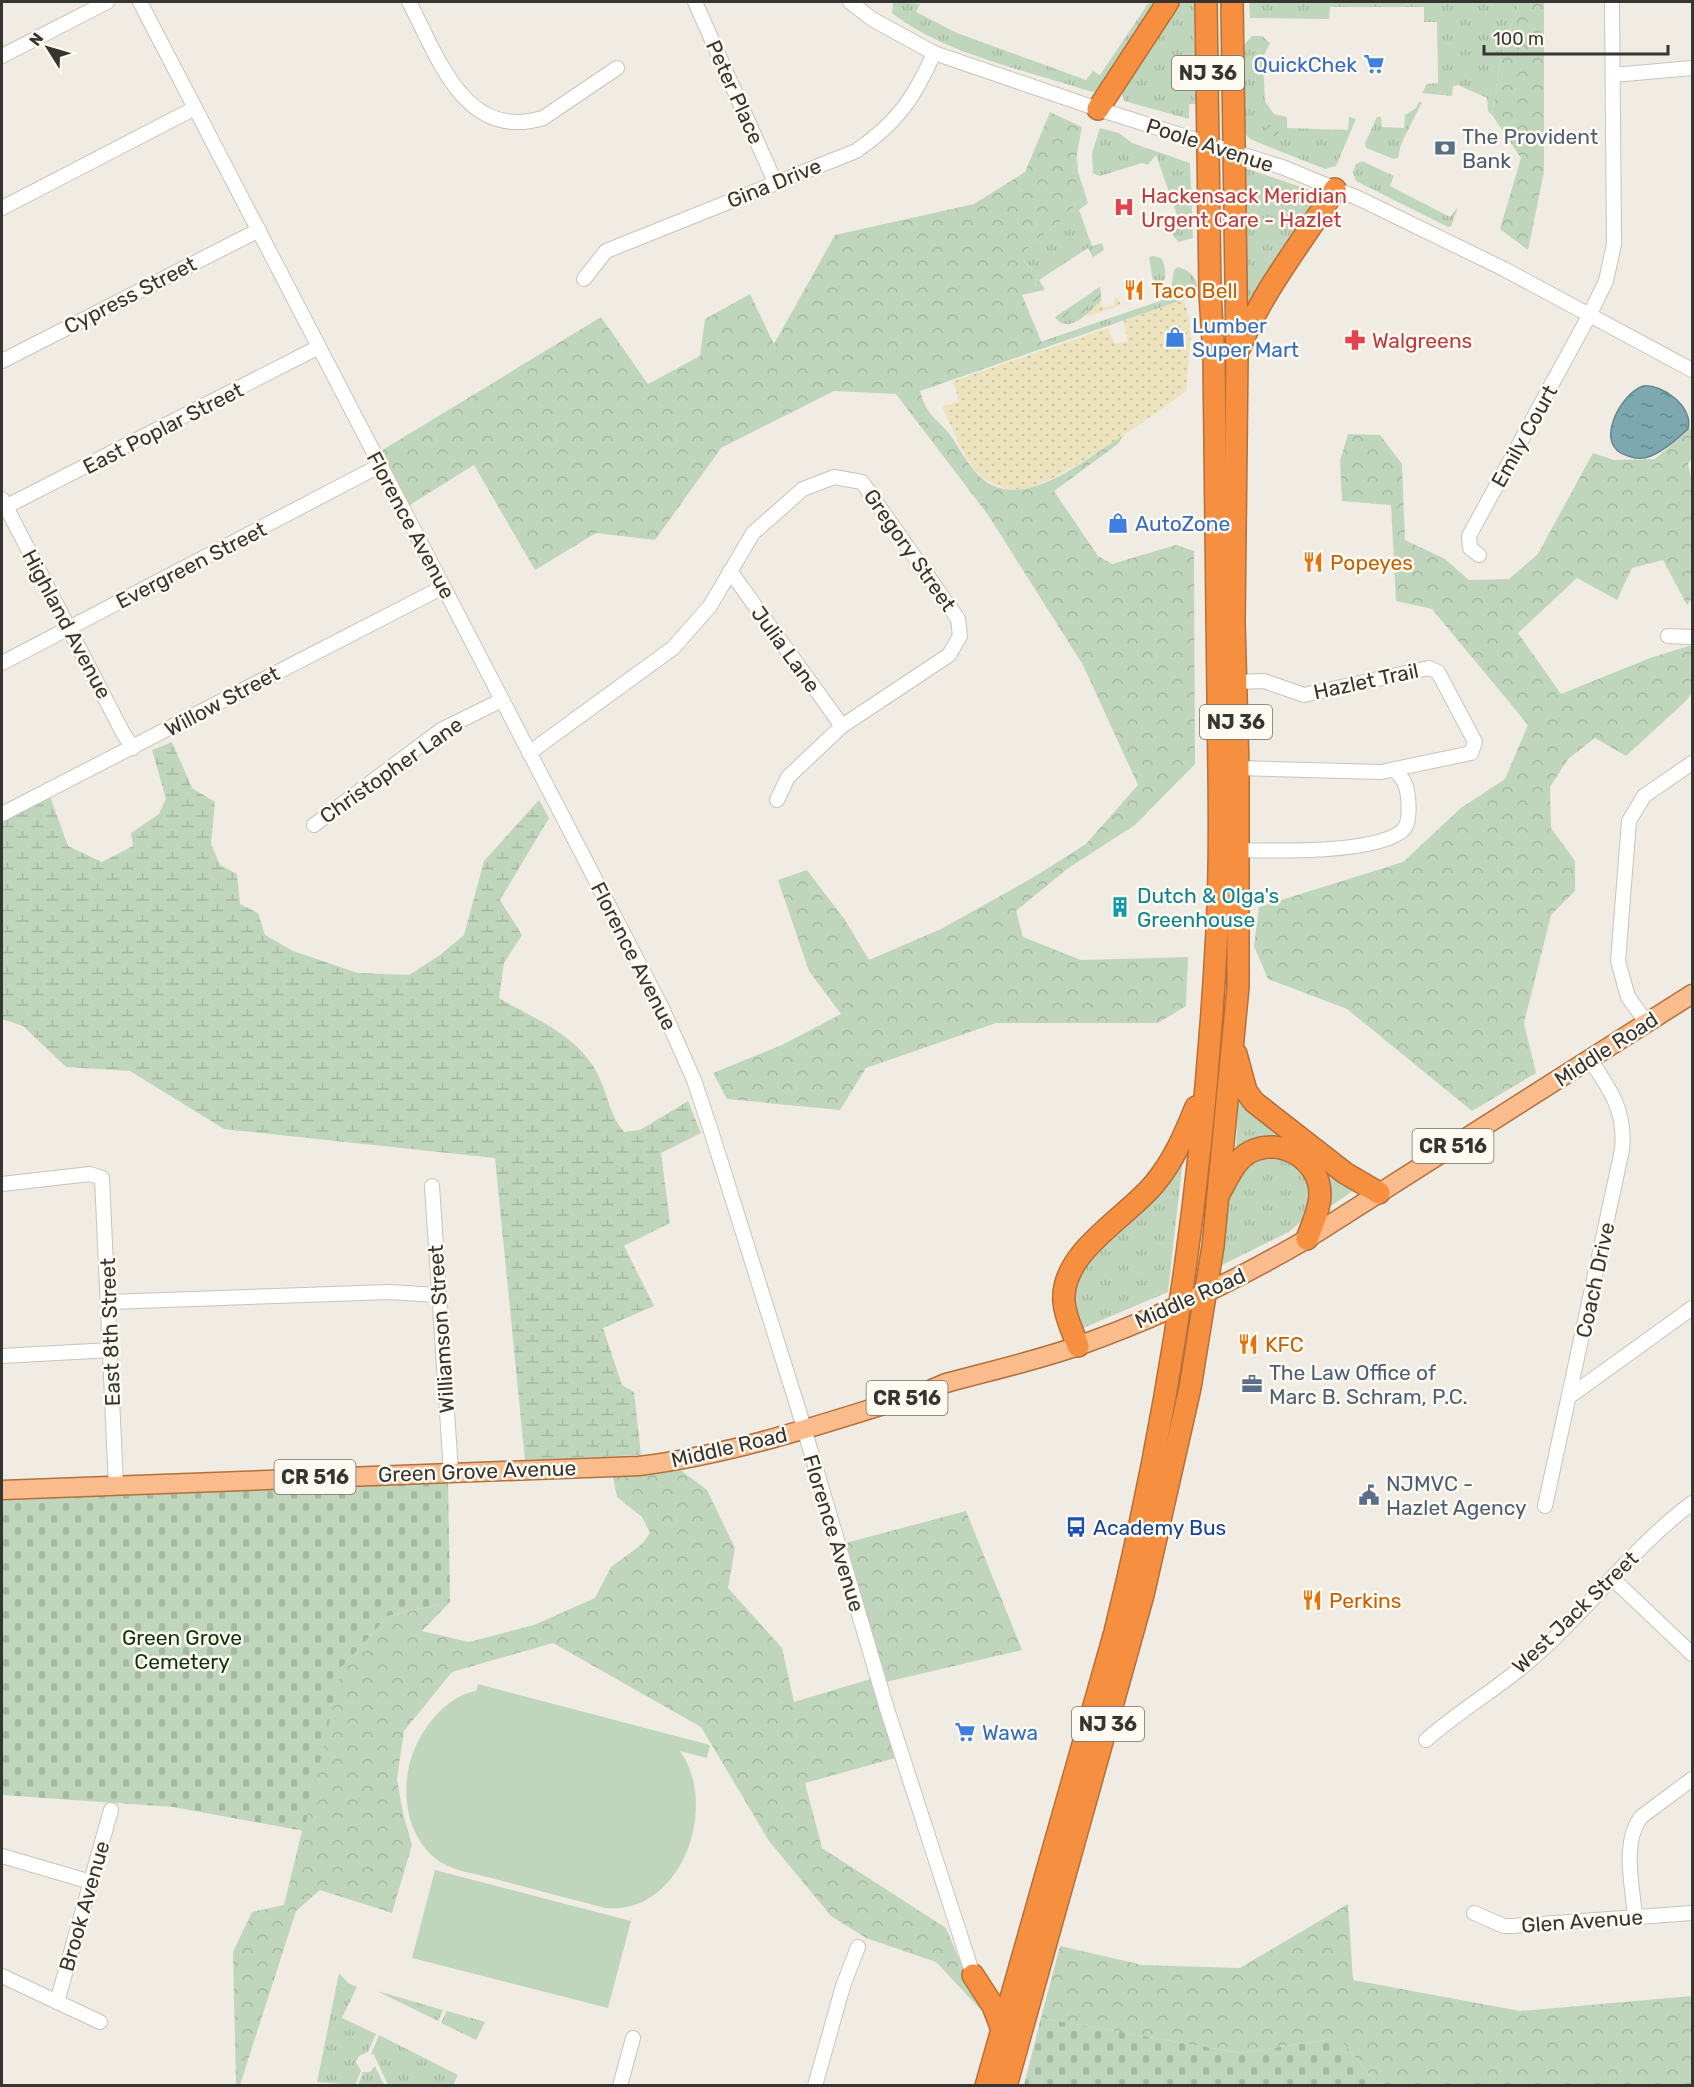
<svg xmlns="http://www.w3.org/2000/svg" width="1694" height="2087" font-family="Rubik,sans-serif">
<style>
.grass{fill:url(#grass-tufts)}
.forest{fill:url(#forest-crowns)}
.wetland{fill:url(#wetland-marsh)}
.sand{fill:url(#sand-dots)}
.cemetery{fill:url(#cemetery-stones)}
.garden{fill:url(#garden-furrows)}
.pitch{fill:#c0d6bc}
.water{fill:url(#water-ripples);stroke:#68868a;stroke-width:1.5}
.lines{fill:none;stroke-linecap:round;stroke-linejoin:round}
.minor-casing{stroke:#c8c4bb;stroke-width:16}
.major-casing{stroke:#b3703b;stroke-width:21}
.highway-casing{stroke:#b3703b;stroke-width:24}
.minor{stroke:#fff;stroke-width:14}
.major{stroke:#fabc8c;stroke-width:18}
.highway{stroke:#f68f40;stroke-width:21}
.labels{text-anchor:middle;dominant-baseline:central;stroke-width:5;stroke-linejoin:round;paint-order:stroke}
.shield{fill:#fdfaf1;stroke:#72706b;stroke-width:1.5}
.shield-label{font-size:20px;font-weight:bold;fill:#373532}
.shop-label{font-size:21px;fill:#366cbe;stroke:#fdfaf1;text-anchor:start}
.street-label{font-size:21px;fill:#373532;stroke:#fdfaf1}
.service-label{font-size:21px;fill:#4e5e75;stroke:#fdfaf1;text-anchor:start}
.health-label{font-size:21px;fill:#be3a42;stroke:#fdfaf1;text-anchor:start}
.food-label{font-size:21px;fill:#c56008;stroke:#fdfaf1;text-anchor:start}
.culture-label{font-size:21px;fill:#0d838f;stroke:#fdfaf1;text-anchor:start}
.transit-label{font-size:21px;fill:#164399;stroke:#fdfaf1;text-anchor:start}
.park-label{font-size:21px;fill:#10330b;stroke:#fdfaf1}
</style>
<defs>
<pattern id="grass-tufts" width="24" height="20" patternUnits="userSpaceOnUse" patternTransform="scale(1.5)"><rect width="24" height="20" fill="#c0d6bc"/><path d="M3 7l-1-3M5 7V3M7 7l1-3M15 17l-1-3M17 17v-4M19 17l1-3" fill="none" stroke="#a6b8a2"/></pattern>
<pattern id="forest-crowns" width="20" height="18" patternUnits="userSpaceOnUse" patternTransform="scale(1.5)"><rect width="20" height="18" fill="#c0d6bc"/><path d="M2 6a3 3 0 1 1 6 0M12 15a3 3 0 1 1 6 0" fill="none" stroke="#a6b8a2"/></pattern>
<pattern id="wetland-marsh" width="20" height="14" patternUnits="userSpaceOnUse" patternTransform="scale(1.5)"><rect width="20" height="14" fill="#c0d6bc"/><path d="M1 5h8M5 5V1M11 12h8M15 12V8" fill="none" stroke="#a6b8a2"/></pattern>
<pattern id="sand-dots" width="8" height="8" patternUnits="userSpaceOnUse" patternTransform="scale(1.5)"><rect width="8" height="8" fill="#ede3be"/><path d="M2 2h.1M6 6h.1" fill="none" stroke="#ccc3a4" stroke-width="1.8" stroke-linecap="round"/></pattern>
<pattern id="cemetery-stones" width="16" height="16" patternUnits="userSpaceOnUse" patternTransform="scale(1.5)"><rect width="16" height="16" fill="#c0d6bc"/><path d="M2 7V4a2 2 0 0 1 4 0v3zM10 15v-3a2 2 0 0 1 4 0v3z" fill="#a6b8a2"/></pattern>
<pattern id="garden-furrows" width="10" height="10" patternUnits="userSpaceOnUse" patternTransform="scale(1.5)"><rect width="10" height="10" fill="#c0d6bc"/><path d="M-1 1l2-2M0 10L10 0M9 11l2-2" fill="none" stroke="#a6b8a2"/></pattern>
<pattern id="water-ripples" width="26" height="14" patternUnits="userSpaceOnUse" patternTransform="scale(1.5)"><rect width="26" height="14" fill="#7da8af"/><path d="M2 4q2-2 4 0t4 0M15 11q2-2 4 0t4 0" fill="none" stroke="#678a8f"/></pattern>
</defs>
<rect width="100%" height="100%" fill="#f0ece3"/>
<g class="grass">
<path d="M893 2 920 4 916 12 957 33 1086 80 1093 71 1100 75 1149 2H1159L1099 90 1092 92C1029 71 944 54 892 13Z"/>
<path d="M1176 2H1194L1196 104H1189V119L1124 101 1121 86Z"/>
<path d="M1249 2H1519L1502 52 1492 115 1488 111 1487 98 1458 85 1453 86 1452 96 1422 93 1427 84 1438 83 1437 22H1424V7H1330L1329 19 1250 18Z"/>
<path d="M1252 36H1262L1270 43 1263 57 1265 101 1274 114 1287 117V128L1348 130 1349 117 1356 119 1336 166 1325 169 1252 140 1246 135 1243 125 1244 45Z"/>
<path d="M1419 102H1422L1401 144 1398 158 1394 159 1366 148 1365 143 1377 117H1381L1382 127 1404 128 1405 115 1416 108Z"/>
<path d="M1100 128 1119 133 1132 143 1190 163 1193 238 1179 242 1174 237 1170 226 1178 218 1156 155 1148 165 1142 163 1100 176 1093 173 1092 153Z"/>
<path d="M1077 155 1078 172 1088 203 1079 210 1092 246 1102 243 1104 250 1093 257 1088 248 1039 280 1045 290 1039 291 1035 287 1038 273 1025 263 1023 254 1033 242 1056 226 1079 199 1074 170Z"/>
<path d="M1362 161 1394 176 1390 186 1450 217 1458 207 1451 226 1448 227 1356 181 1353 172 1356 164Z"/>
<path d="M1245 168 1315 192 1318 199 1313 217 1247 307 1242 172Z"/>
<path d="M1153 256 1161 258C1168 269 1166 286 1155 294L1149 257Z"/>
<path d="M1178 267C1192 271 1199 279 1197 295L1044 348 1040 342 1160 301 1171 290 1174 270Z"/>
<path d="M1100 287 1101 300C1090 312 1068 336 1055 317Z"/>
<path d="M1239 1093 1290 1138 1247 1142 1236 1147Z"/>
<path d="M1264 1153 1296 1160 1312 1186 1305 1218 1289 1232 1222 1265 1232 1178Z"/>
<path d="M1183 1158 1168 1292 1083 1328 1074 1319 1073 1275Z"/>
<path d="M1320 1162 1357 1188 1328 1208Z"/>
<path d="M339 1973 348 1983 357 1987 342 2018 376 2034 368 2052 359 2056 356 2062 361 2071 355 2085 317 2082Z"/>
<path d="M377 1991 443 2010 438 2021Z"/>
<path d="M447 2011 485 2022 476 2040 441 2023Z"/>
<path d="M379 2035 458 2075 453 2085H388L374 2055 371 2054Z"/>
<path d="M375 2066 384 2085H358L363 2072H370Z"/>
</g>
<g class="forest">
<path d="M1519 2H1544V172L1528 250 1500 229 1521 158 1492 115 1502 52Z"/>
<path d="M1050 112 1082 127 1074 170 1080 199 1056 226 1033 242 1023 254 1025 263 1038 273 1035 286 1039 291 1022 295 1044 348 920 391C928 420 939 418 953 439 962 453 971 470 984 480 1025 512 1089 457 1124 434L1118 444 1054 491 1098 556 1112 564 1176 545 1194 551 1195 764 1135 825 1067 869 1016 911 1023 937 1081 960 1188 957 1186 1006 1158 1023H996L866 1068 840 1110 727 1099 713 1073 782 1045 841 1014 809 971 778 880 807 870 845 920 869 960 941 929 1034 877 1086 844 1138 785 1083 665 988 515 896 394 834 391 721 448 655 540 596 533 535 570 474 465 400 511 371 457 601 317 648 384 700 356 705 319 750 294 774 344 835 235 974 204 1025 172Z"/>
<path d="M1692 427V458L1688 464 1692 482V598L1687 605 1663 560 1632 568 1617 600 1577 578 1518 633 1561 694 1650 658 1692 645V692L1687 700 1626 756 1595 738 1568 759 1550 787 1551 828 1575 861V891L1551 915 1524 1023 1536 1073 1472 1111 1347 1009 1268 979 1254 946 1259 907 1403 862 1461 808 1505 779 1528 725 1432 609 1396 601 1391 505 1342 501 1340 461 1348 434 1380 435 1402 464 1405 540 1445 559 1469 580 1509 579 1538 554 1593 453 1614 460 1655 459Z"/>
<path d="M679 1469 707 1490 735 1548 728 1588 782 1648 794 1702 877 1677 838 1545 966 1511 1022 1650 886 1682 899 1757 805 1783 822 1848 946 1928 981 2010 936 1962 866 1938 831 1916 769 1841 701 1727 553 1643 452 1672 404 1731 397 1779 403 1813 412 1845 392 1913 320 1890 296 1911 240 2085H236L233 1952 252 1912 284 1905 342 1667 388 1616 450 1602 422 1631 469 1642 534 1625 595 1598 611 1567 642 1544 650 1533 642 1517 617 1497 613 1477Z"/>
<path d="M1348 1904 1353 1980 1520 2011 1692 1996V2085H1378L1339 2038 1240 2053 1041 2018 1060 1946 1143 1965 1240 1968Z"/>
</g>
<path class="wetland" d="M172 742 192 788 215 802 211 844 220 865 237 874 240 904 258 913 265 935 293 951 358 973 409 975 440 955 464 935 484 861 539 800 549 818 500 900 522 935 504 963 499 998C538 1021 579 1035 599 1077 608 1096 610 1116 624 1132L640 1130 688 1101 701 1133 661 1153 670 1223 624 1246 654 1306 603 1328 622 1385 634 1392 641 1455 525 1460 495 1158 224 1129 130 1071 66 1067 23 1026 2 1019V816L48 791 68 846 102 862 133 846 131 833 159 814 166 799 152 750Z"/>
<g class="sand">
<path d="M1118 298 1121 305 1134 301 1085 317 1101 300 1102 307 1114 306V299Z"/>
<path d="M1183 300C1198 328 1186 360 1187 390 1158 413 1055 486 1022 489 1010 491 998 487 988 481 965 467 954 430 942 407L959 401 953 381 1108 328 1115 344 1128 341 1123 321Z"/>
</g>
<g class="cemetery">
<path d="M448 1478 450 1602 388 1616 342 1667 304 1831 173 1807 2 1795V1500Z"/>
<path d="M1041 2018 1240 2053 1339 2038 1378 2085H1024Z"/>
</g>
<g class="garden">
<path d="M1263 118 1280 133 1276 138 1259 123Z"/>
<path d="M1100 287 1101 300 1098 304 1091 300C1089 303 1088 307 1086 310 1081 316 1063 319 1057 317L1063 311 1066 313 1082 305 1094 290Z"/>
</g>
<g class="pitch">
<path d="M478 1684 710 1745 707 1758 680 1751C720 1807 681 1916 605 1908 568 1898 531 1889 495 1879 478 1874 457 1872 442 1863 405 1840 398 1786 415 1748 426 1723 448 1696 476 1691Z"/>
<path d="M435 1870 631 1921 608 2008 412 1958Z"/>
</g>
<path class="water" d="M1643 386C1663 384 1694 407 1688 429 1677 439 1665 450 1651 456 1644 459 1636 459 1628 456 1592 447 1620 394 1643 386Z"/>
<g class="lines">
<g class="minor-casing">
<g id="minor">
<path d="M140 2 662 1008 694 1080 712 1134 798 1408 887 1709 973 1975"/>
<path d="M409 2C438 56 464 142 543 118L617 68"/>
<path d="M695 2 775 182"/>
<path d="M850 2 872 19 934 53 1098 109 1282 167 1360 199 1504 269 1692 370"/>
<path d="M2 56 107 2"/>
<path d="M1613 75 1692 68"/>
<path d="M2 208 195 108"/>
<path d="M584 279 606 251 856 151C897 123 915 97 934 53"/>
<path d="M2 361 259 230"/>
<path d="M2 499 123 733 133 748"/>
<path d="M5 507 319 347"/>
<path d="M1479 555 1470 548 1469 536 1589 316 1606 281 1614 244 1612 2"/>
<path d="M730 571 842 726"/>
<path d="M1668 636 1692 637"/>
<path d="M2 663 379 466"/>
<path d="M1235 682 1264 681 1304 695 1429 668 1438 672 1475 742 1471 753 1381 772 1238 768"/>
<path d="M529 753 673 648 710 606 753 533 803 489 834 477 862 482 958 619 960 636 949 655 842 726 788 777 777 800"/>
<path d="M2 814 443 587"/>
<path d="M314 825 441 730 502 700"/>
<path d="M1237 850C1272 851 1380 854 1404 829 1411 821 1409 794 1405 784 1403 779 1398 774 1394 769"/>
<path d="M1647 1023 1628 997 1618 961 1629 821 1644 796 1692 763"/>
<path d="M2 1184 90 1174 102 1178 116 1486"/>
<path d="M432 1186 451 1472"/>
<path d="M109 1302 389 1292 438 1295"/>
<path d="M2 1356 111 1350"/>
<path d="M1570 1396 1692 1308"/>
<path d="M1545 1506 1622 1150C1626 1112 1611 1090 1590 1060"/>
<path d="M1613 1579 1692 1654"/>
<path d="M1426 1740C1461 1709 1501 1687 1535 1656 1590 1608 1634 1546 1692 1503"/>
<path d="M2 1856 91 1882"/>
<path d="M1474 1913 1504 1926H1513L1692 1913"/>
<path d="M1635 1918C1633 1886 1621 1844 1641 1817L1692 1779"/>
<path d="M2 1976 100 2022"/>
<path d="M57 2002 111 1810"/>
<path d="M620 2086 633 2038"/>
<path d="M815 2086 843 1986 858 1947"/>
</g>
</g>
<g class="major-casing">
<path id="major" d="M2 1490 639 1466C737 1454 831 1421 925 1392L946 1383C990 1371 1035 1361 1078 1346 1157 1318 1235 1281 1307 1239L1692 994"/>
</g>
<g class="highway-casing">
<g id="highway">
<path d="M1098 109 1168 2"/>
<path d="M1240 347C1263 289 1303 242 1335 189"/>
<path d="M1236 1054 1246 1091 1254 1102 1345 1173 1379 1193"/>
<path d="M1220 1192C1228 1178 1235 1160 1250 1152 1281 1136 1320 1160 1320 1194 1320 1209 1312 1225 1307 1239"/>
<path d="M1078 1346C1073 1332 1065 1317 1064 1302 1060 1252 1127 1218 1155 1183 1174 1160 1185 1134 1196 1107"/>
<path d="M973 1975 993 2006 1001 2027"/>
<path d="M986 2086 1115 1632C1172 1403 1205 1166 1217 930 1221 853 1219 775 1218 698 1217 584 1215 470 1214 356L1210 294 1206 2"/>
<path d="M1006 2086 1143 1595 1190 1388 1213 1246 1238 987V768L1234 622 1237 356 1232 2"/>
</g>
</g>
<use href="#minor" class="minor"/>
<use href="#major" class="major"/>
<use href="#highway" class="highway"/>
</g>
<defs>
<g id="supermarket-bare" transform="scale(1.62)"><path d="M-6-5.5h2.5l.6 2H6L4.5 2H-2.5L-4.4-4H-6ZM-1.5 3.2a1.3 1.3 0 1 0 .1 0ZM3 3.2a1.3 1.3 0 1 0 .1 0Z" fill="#3f7fe0" stroke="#fdfaf1" stroke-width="2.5" paint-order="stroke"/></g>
<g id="bank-bare" transform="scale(1.62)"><path d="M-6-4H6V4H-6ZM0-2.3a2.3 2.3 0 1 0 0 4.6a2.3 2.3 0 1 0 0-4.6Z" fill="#5c6f8a" stroke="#fdfaf1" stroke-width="2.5" paint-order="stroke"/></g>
<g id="hospital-bare" transform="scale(1.62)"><path d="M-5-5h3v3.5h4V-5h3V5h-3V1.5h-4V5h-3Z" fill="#e0444e" stroke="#fdfaf1" stroke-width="2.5" paint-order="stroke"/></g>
<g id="restaurant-bare" transform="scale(1.62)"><path d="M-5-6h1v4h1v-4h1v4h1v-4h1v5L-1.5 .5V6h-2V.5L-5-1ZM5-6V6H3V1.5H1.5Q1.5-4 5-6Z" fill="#e8710a" stroke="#fdfaf1" stroke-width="2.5" paint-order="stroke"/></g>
<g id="shop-bare" transform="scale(1.62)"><path d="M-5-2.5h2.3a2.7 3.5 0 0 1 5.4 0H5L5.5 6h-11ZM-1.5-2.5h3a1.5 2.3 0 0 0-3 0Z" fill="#3f7fe0" stroke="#fdfaf1" stroke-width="2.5" paint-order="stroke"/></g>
<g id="pharmacy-bare" transform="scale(1.62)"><path d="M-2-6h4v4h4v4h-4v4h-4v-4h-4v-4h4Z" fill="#e0444e" stroke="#fdfaf1" stroke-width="2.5" paint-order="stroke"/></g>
<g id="building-bare" transform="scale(1.62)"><path d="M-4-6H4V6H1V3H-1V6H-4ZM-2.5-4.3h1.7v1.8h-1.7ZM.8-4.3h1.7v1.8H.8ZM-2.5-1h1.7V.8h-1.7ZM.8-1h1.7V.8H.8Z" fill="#0f9aa8" stroke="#fdfaf1" stroke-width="2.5" paint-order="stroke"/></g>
<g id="office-bare" transform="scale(1.62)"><path d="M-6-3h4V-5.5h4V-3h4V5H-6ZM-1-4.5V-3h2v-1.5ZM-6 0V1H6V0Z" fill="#5c6f8a" stroke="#fdfaf1" stroke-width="2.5" paint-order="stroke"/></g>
<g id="civic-bare" transform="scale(1.62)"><path d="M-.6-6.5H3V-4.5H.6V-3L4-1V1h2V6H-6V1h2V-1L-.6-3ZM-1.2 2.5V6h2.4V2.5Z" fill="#5c6f8a" stroke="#fdfaf1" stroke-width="2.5" paint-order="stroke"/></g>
<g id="bus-bare" transform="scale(1.62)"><path d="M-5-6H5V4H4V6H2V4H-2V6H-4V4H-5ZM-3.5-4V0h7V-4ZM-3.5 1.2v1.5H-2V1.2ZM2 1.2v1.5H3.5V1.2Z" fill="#1a4fb4" stroke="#fdfaf1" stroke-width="2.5" paint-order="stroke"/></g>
</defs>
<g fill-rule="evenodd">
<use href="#supermarket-bare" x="1374" y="64"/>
<use href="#bank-bare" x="1445" y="148"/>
<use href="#hospital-bare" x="1124" y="207"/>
<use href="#restaurant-bare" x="1134" y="290"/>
<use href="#shop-bare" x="1175" y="337"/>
<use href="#pharmacy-bare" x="1355" y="340"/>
<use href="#shop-bare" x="1118" y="523"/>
<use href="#restaurant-bare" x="1313" y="562"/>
<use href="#building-bare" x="1120" y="907"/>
<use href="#restaurant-bare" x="1248" y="1344"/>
<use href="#office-bare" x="1252" y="1384"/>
<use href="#civic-bare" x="1369" y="1495"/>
<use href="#bus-bare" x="1076" y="1527"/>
<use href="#restaurant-bare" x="1312" y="1600"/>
<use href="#supermarket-bare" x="965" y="1732"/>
</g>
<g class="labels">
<g class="shield">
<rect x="1172" y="56" width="72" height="34" rx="4.5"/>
<rect x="1200" y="705" width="72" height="34" rx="4.5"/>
<rect x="1412.5" y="1129" width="81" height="34" rx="4.5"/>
<rect x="866.5" y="1381" width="81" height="34" rx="4.5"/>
<rect x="274.5" y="1460" width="81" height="34" rx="4.5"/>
<rect x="1072" y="1707" width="72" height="34" rx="4.5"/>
</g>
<g class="shield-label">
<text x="1208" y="73">NJ 36</text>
<text x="1236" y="722">NJ 36</text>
<text x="1453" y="1146">CR 516</text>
<text x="907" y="1398">CR 516</text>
<text x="315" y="1477">CR 516</text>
<text x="1108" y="1724">NJ 36</text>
</g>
<g class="shop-label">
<text x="1357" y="64" text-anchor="end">QuickChek</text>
<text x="1192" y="325">Lumber<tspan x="1192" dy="24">Super Mart</tspan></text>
<text x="1135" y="523">AutoZone</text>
<text x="982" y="1732">Wawa</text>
</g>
<g class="street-label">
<text transform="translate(735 92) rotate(66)">Peter Place</text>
<text transform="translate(1210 145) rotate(18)">Poole Avenue</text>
<text transform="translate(774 183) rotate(-22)">Gina Drive</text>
<text transform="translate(130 295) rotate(-27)">Cypress Street</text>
<text transform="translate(163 428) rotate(-27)">East Poplar Street</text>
<text transform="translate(1524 436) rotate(-61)">Emily Court</text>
<text transform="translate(411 525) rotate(62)">Florence Avenue</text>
<text transform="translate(910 550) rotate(55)">Gregory Street</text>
<text transform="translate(191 565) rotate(-27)">Evergreen Street</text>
<text transform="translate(67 624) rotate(62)">Highland Avenue</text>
<text transform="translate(786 649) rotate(54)">Julia Lane</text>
<text transform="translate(1366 681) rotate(-12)">Hazlet Trail</text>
<text transform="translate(222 701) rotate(-28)">Willow Street</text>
<text transform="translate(391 770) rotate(-35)">Christopher Lane</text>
<text transform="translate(634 956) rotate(63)">Florence Avenue</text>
<text transform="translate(1606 1049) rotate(-33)">Middle Road</text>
<text transform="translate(1595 1280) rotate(-78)">Coach Drive</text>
<text transform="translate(1190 1298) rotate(-24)">Middle Road</text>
<text transform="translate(441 1329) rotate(-94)">Williamson Street</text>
<text transform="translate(110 1332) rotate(-92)">East 8th Street</text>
<text transform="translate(729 1447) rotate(-13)">Middle Road</text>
<text transform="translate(477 1471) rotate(-2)">Green Grove Avenue</text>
<text transform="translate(834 1533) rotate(73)">Florence Avenue</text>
<text transform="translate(1575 1612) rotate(-44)">West Jack Street</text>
<text transform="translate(84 1906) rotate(-74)">Brook Avenue</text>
<text transform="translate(1582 1921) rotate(-4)">Glen Avenue</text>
</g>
<g class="service-label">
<text x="1462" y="136">The Provident<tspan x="1462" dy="24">Bank</tspan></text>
<text x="1269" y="1372">The Law Office of<tspan x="1269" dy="24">Marc B. Schram, P.C.</tspan></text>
<text x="1386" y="1483">NJMVC -<tspan x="1386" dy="24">Hazlet Agency</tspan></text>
</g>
<g class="health-label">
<text x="1141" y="195">Hackensack Meridian<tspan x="1141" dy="24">Urgent Care - Hazlet</tspan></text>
<text x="1372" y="340">Walgreens</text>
</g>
<g class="food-label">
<text x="1151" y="290">Taco Bell</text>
<text x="1330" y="562">Popeyes</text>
<text x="1265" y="1344">KFC</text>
<text x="1329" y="1600">Perkins</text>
</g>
<g class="culture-label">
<text x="1137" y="895">Dutch &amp; Olga's<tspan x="1137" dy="24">Greenhouse</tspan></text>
</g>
<g class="transit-label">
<text x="1093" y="1527">Academy Bus</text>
</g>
<g class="park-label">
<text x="182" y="1637">Green Grove<tspan x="182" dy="24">Cemetery</tspan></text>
</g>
</g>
<rect width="1694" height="2087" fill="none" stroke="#373532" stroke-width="6"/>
<g transform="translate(48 48) rotate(307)" stroke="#fdfaf1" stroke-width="4.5" paint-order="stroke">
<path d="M0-4.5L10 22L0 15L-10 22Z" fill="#373532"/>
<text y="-9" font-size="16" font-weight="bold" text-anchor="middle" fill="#373532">N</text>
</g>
<path d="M1484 45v9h184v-9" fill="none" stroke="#373532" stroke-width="3"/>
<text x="1493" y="45" font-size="18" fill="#373532" stroke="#fdfaf1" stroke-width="4.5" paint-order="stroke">100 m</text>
</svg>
